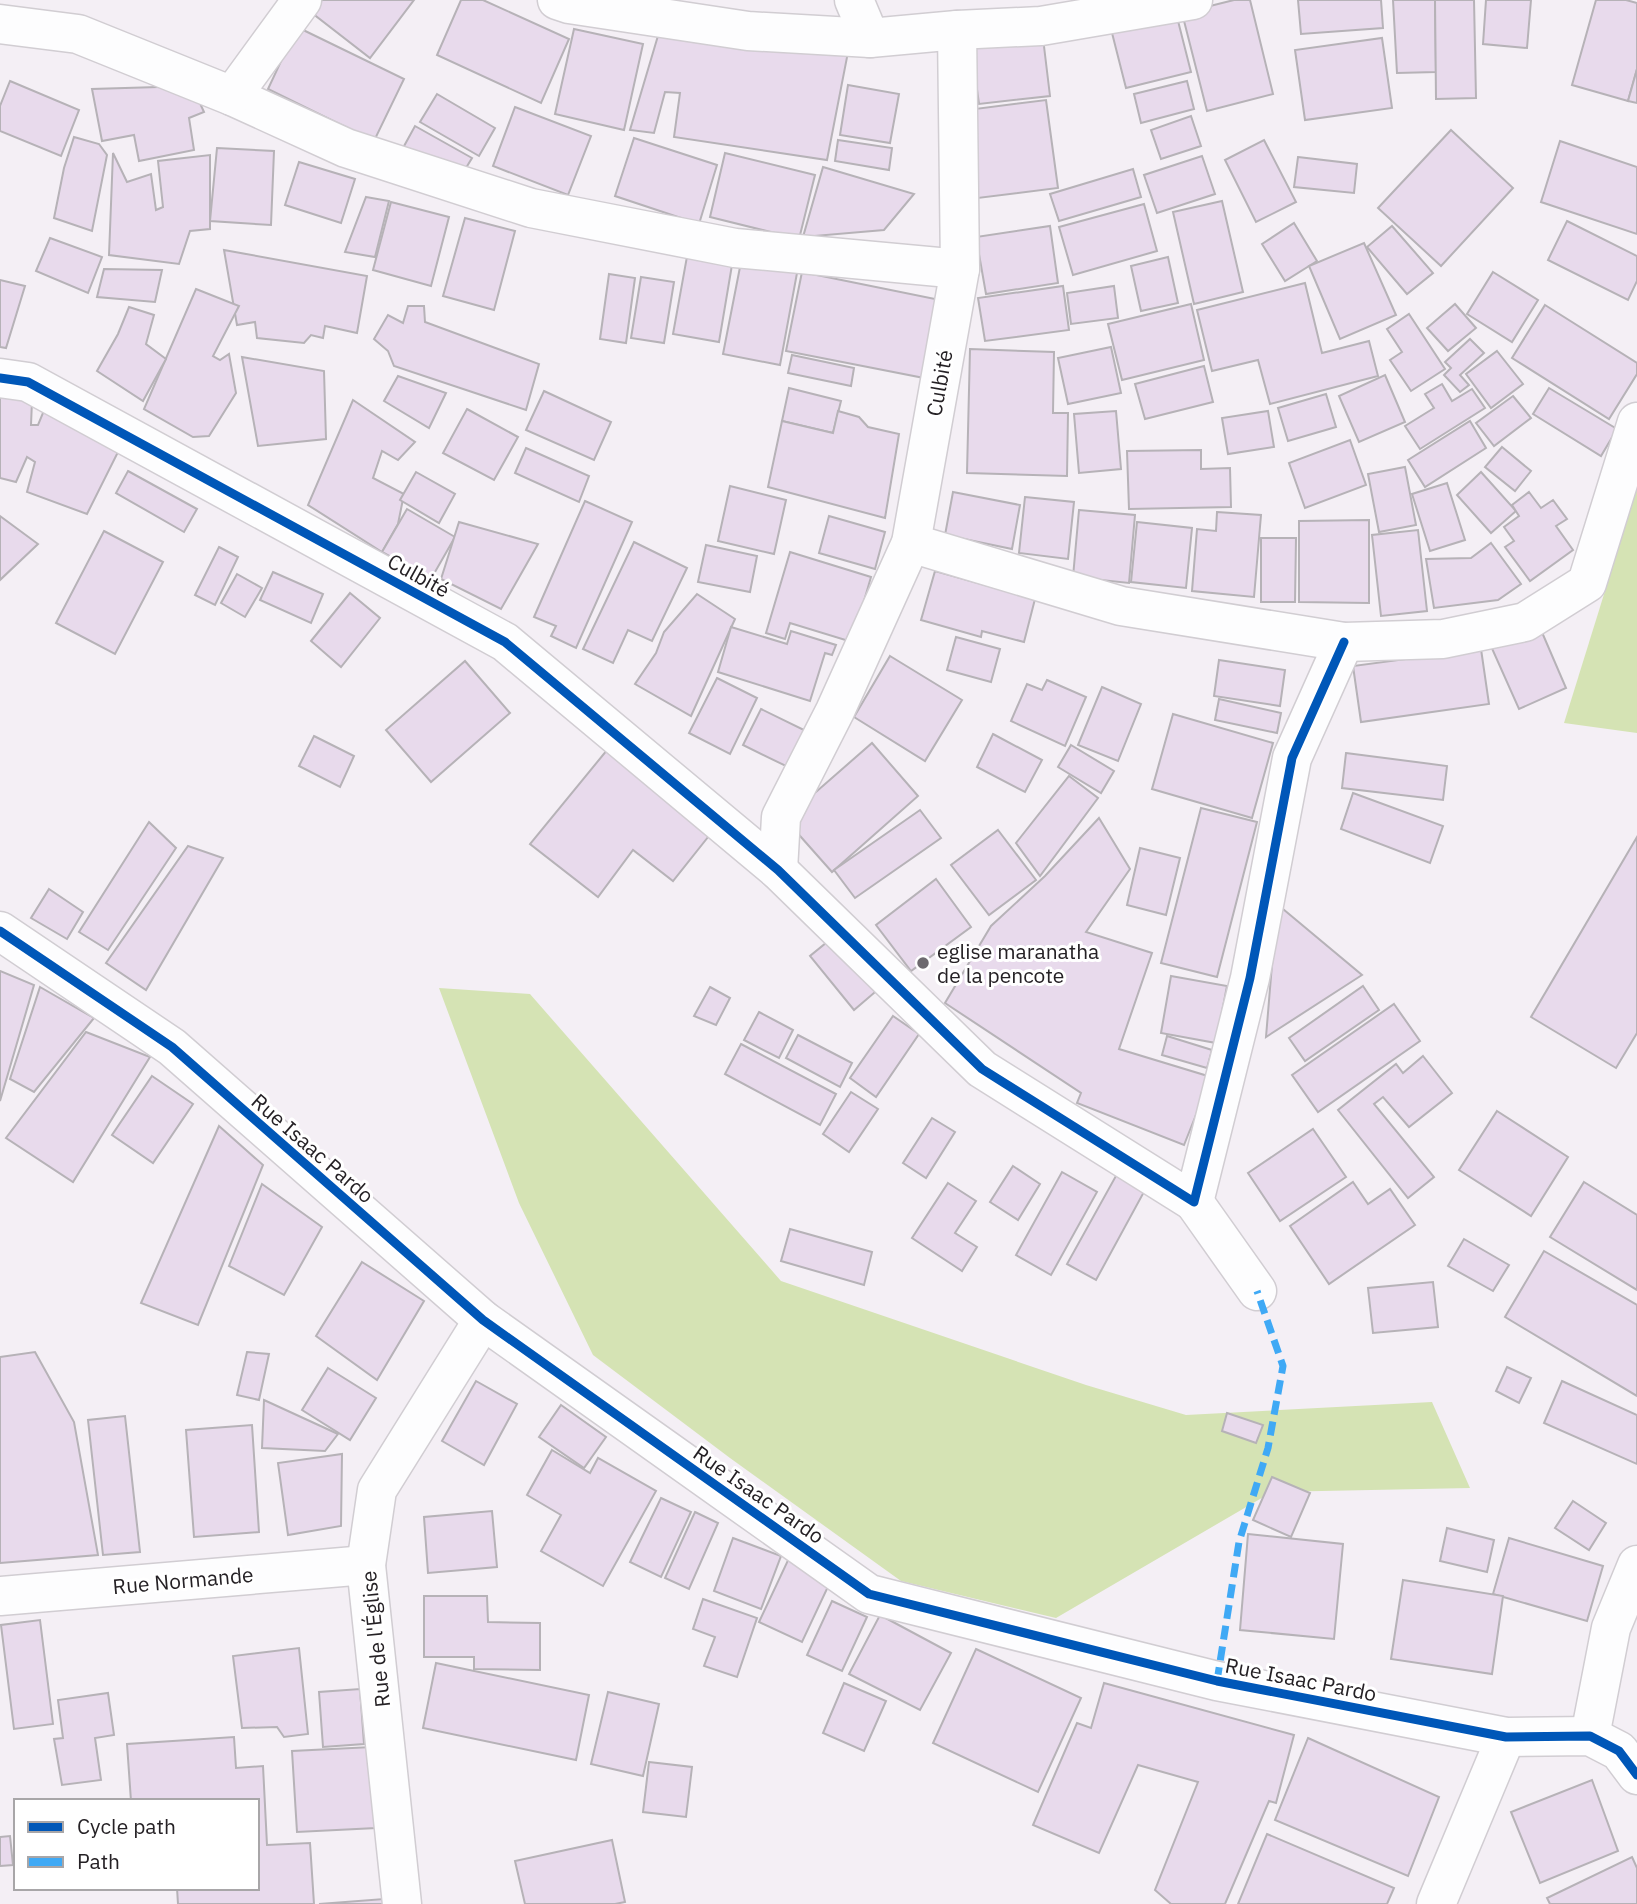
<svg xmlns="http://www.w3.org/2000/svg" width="1637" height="1904" font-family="'IBM Plex Sans',sans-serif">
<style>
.green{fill:#d5e3b4}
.building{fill:#e8daec;stroke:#b6b2b7;stroke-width:2}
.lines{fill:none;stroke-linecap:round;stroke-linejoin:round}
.street-casing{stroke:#d1cdd2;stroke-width:41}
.street{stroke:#fdfdfe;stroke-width:38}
.quiet{stroke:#3fa9f5;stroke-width:7;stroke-dasharray:14 7;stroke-linecap:butt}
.cycleway-casing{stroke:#fff;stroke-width:13}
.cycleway{stroke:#0057b8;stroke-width:9}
.poi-dot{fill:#6d696e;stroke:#fff;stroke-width:2.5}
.labels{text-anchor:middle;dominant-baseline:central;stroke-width:6;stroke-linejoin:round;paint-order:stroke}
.street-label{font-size:21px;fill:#252125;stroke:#fff}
.poi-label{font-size:21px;fill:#252125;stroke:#fff;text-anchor:start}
</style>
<rect width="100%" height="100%" fill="#f4eff5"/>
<g class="green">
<path d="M1637 488V733L1564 723Z"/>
<path d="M439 988 530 994 781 1281 1086 1385 1186 1415 1432 1402 1470 1488 1272 1492 1056 1618 901 1581 730 1458 593 1355 519 1203Z"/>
</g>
<g class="building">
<path d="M322 0H414L370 58 312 13Z"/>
<path d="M461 0H483L569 39 541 103 437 55Z"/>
<path d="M1234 0H1250L1273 94 1207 111 1182 13Z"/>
<path d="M1298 0H1381L1383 28 1301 34Z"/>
<path d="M1393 0H1435L1436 72 1397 73Z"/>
<path d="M1435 0H1474L1476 98 1436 99Z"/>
<path d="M1486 0H1531L1527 48 1483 44Z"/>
<path d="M1596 0H1626L1637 3V69L1628 101 1572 85Z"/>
<path d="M1176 13 1191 72 1126 88 1111 29Z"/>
<path d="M297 27 404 79 374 141 268 89Z"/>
<path d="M574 29 643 44 624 130 555 114Z"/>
<path d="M660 29 849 47 827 160 674 137 680 93 665 92 654 133 630 130Z"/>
<path d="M1043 38 1050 96 979 104 971 46Z"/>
<path d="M1382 38 1392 108 1305 120 1295 50Z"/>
<path d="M1637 69V103L1628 101Z"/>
<path d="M10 81 79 110 61 156 0 131V106Z"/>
<path d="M1187 81 1194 109 1141 123 1134 94Z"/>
<path d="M848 85 899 94 890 143 840 135Z"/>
<path d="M192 86 204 112 189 118 194 150 139 161 134 135 102 141 92 89Z"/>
<path d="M437 94 495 128 479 156 420 122Z"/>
<path d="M1046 100 1058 188 978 198 967 110Z"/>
<path d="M515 107 591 136 568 195 493 166Z"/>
<path d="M1191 116 1201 146 1161 159 1151 130Z"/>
<path d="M415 126 472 158 458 181 403 148Z"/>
<path d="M1451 130 1513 188 1441 266 1378 208Z"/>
<path d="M74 137 99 144 107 155 92 231 54 218 64 168Z"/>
<path d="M634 138 717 165 699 224 615 196Z"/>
<path d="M838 140 892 148 889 170 835 161Z"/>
<path d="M1264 140 1296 202 1256 222 1225 160Z"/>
<path d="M1560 141 1637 167V234L1541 202Z"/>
<path d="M217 148 274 151 271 225 210 221Z"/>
<path d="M113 153 127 182 151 174 156 210 163 207 158 161 210 155V229L190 231 179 264 109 255Z"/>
<path d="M725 153 815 175 799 239 710 217Z"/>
<path d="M1202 156 1215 194 1157 213 1144 175Z"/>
<path d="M1298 157 1357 164 1354 193 1294 187Z"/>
<path d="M299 162 355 179 341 223 285 205Z"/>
<path d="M823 167 914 194 884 230 803 237Z"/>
<path d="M1133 169 1141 197 1059 221 1050 194Z"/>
<path d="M366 197 389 201 375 257 345 252Z"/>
<path d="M1222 201 1243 292 1194 304 1173 212Z"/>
<path d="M391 202 449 217 431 286 373 270Z"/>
<path d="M1144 204 1157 251 1073 275 1059 227Z"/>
<path d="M465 218 515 231 494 310 443 296Z"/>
<path d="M1567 221 1637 256V281L1628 300 1548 260Z"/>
<path d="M1294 223 1317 261 1285 281 1262 244Z"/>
<path d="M1050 226 1058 283 986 294 976 237Z"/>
<path d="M1392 226 1433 273 1407 294 1367 247Z"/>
<path d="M50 238 102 257 88 293 36 271Z"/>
<path d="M1364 243 1396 315 1340 339 1309 266Z"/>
<path d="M224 250 367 276 357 333 325 326 323 338 311 335 304 343 257 338 255 322 237 325Z"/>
<path d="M688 251 733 259 719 342 673 334Z"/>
<path d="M1168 257 1178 303 1141 311 1131 266Z"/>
<path d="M741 262 797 273 780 365 723 354Z"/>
<path d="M104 269 162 270 155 302 97 297Z"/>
<path d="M802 272 940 300 924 378 786 351Z"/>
<path d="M1493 272 1538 300 1512 342 1467 314Z"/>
<path d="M609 274 635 278 626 343 600 339Z"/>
<path d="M641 277 674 282 664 343 631 338Z"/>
<path d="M0 280 25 286 6 348 0 347Z"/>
<path d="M1305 283 1322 353 1369 341 1378 376 1270 404 1258 360 1212 371 1197 310Z"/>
<path d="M1063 286 1069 330 985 341 978 298Z"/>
<path d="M1114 286 1118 318 1071 324 1067 293Z"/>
<path d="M196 289 239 306 213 356 220 360 229 354 236 393 209 436 193 437 144 409Z"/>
<path d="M1191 304 1204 360 1122 380 1108 324Z"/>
<path d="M1455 304 1476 328 1448 351 1427 328Z"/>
<path d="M1545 305 1637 363V374L1609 419 1512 358Z"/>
<path d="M408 306H424L425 322 539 364 526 410 394 366 388 351 374 339 388 315 403 323Z"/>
<path d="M129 307 154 315 146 344 166 359 143 401 97 371 118 334Z"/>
<path d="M1409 314 1445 369 1411 391 1390 360 1402 352 1387 329Z"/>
<path d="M1470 339 1484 353 1460 375 1469 385 1460 392 1444 375 1451 368 1445 362Z"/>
<path d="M1111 347 1121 393 1068 404 1058 358Z"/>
<path d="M970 349 1054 352 1053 413H1068L1067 476 967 473Z"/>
<path d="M1497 351 1523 384 1491 408 1466 374Z"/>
<path d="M792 355 854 368 851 386 788 373Z"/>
<path d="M242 357 324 371 326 439 258 446Z"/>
<path d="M1204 366 1213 402 1145 419 1135 384Z"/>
<path d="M1385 375 1405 422 1359 442 1339 396Z"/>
<path d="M398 376 446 393 429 428 384 401Z"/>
<path d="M1442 384 1452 401 1472 389 1485 408 1420 449 1405 426 1434 408 1425 394Z"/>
<path d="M789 388 841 401 833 433 782 421Z"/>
<path d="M1549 388 1617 429 1601 456 1533 414Z"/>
<path d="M544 391 611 422 594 460 526 430Z"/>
<path d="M0 392 32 401 31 425H38L45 408 123 442 87 514 27 492 35 462 27 457 16 482 0 478Z"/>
<path d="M1326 394 1336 427 1288 441 1278 408Z"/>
<path d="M1513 396 1531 418 1494 446 1476 423Z"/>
<path d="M353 400 415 442 398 460 382 451 373 478 404 494 398 524 382 552 308 505Z"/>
<path d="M467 409 518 437 494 480 443 453Z"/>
<path d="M838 411 859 417 868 427 899 434 885 518 768 487 782 421 833 433Z"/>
<path d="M1116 411 1121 469 1079 473 1074 414Z"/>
<path d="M1268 411 1274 447 1228 454 1222 418Z"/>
<path d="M1470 421 1486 448 1425 487 1408 460Z"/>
<path d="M1350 440 1366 485 1305 508 1289 463Z"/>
<path d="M1502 447 1531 471 1515 491 1485 467Z"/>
<path d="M526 448 589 476 579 502 515 473Z"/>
<path d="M1201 450V469L1230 468 1231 507 1129 509 1127 451Z"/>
<path d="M1405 467 1416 525 1379 532 1368 474Z"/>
<path d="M128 471 197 509 184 532 116 493Z"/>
<path d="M416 472 455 494 439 523 400 500Z"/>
<path d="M1481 472 1516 511 1491 533 1457 495Z"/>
<path d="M1447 483 1465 540 1430 551 1412 494Z"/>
<path d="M730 486 786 500 774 554 718 541Z"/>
<path d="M953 492 1020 505 1012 549 945 535Z"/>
<path d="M1529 492 1541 508 1553 500 1567 519 1556 526 1573 550 1530 581 1505 547 1514 541 1504 527 1519 516 1512 505Z"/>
<path d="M1025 497 1074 502 1068 559 1019 553Z"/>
<path d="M585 501 632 522 576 648 551 636 556 626 534 617Z"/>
<path d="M407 509 455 537 431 579 382 552Z"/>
<path d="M1079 510 1135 515 1129 583 1073 577Z"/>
<path d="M1217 512 1261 515 1254 597 1192 591 1197 529 1216 531Z"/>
<path d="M0 516 38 544 0 580Z"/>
<path d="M829 516 885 532 875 569 819 553Z"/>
<path d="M1369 520V603L1299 602V521Z"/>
<path d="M459 522 538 544 501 609 441 579Z"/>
<path d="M1137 522 1192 528 1186 588 1131 582Z"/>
<path d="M1418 530 1427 611 1381 616 1372 535Z"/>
<path d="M104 531 163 562 115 654 56 623Z"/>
<path d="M1261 538H1296L1295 602H1261Z"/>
<path d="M634 542 687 568 652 641 628 630 613 663 583 649Z"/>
<path d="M1491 543 1521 584 1498 600 1434 608 1426 559 1471 558Z"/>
<path d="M706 545 757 556 750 592 698 582Z"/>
<path d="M219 547 238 557 215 605 195 595Z"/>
<path d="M790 552 871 577 852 642 790 623 785 639 766 633Z"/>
<path d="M935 571 1035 599 1024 642 982 631 981 637 921 620Z"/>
<path d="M273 572 323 594 311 623 260 600Z"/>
<path d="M237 574 262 588 245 617 221 603Z"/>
<path d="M350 593 380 618 341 667 311 641Z"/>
<path d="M697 594 735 619 691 716 635 684 656 653 664 632Z"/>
<path d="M1538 623 1566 688 1519 709 1490 644Z"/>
<path d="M731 627 787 644 791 631 836 645 832 655 825 653 810 701 718 672Z"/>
<path d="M956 637 1000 649 991 682 947 670Z"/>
<path d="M1481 649 1489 704 1361 722 1353 666Z"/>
<path d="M890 656 962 700 925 761 854 717Z"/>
<path d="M1219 660 1285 670 1280 706 1214 696Z"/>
<path d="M465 661 510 713 431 782 386 730Z"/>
<path d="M717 678 757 698 730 754 689 733Z"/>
<path d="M1047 680 1086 697 1065 746 1011 721 1027 684 1042 690Z"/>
<path d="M1102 687 1141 704 1118 761 1078 745Z"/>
<path d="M1219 699 1281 713 1277 733 1215 720Z"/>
<path d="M761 709 806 731 788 767 743 745Z"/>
<path d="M1173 714 1273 743 1252 818 1152 789Z"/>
<path d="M993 734 1042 760 1025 792 977 767Z"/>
<path d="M314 736 354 756 340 787 299 766Z"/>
<path d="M872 743 918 796 832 872 785 819Z"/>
<path d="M612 744 716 827 673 881 633 850 598 897 530 844Z"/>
<path d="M1071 745 1114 771 1101 793 1058 767Z"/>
<path d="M1346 753 1447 766 1443 800 1342 788Z"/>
<path d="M1069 776 1098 798 1040 876 1016 843Z"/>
<path d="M1353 793 1443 826 1430 863 1341 829Z"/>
<path d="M1201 808 1257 822 1217 977 1161 963Z"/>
<path d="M920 810 941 838 855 898 834 870Z"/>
<path d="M1099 818 1130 869 1086 932 1152 953 1119 1049 1211 1077 1184 1145 1077 1103 1081 1093 945 1003 991 926 1045 876Z"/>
<path d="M149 822 176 848 108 950 79 932Z"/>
<path d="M998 830 1036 880 989 915 951 865Z"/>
<path d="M1637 837V1033L1616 1068 1531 1017Z"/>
<path d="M188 846 223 858 146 990 106 963Z"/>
<path d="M1140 848 1180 858 1166 915 1127 905Z"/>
<path d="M936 879 971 927 911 971 876 925Z"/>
<path d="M49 889 83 912 67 939 31 918Z"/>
<path d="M1277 904 1362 975 1266 1037Z"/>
<path d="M837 934 881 987 854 1010 810 956Z"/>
<path d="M0 971 34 985 0 1101Z"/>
<path d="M1171 976 1227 986 1216 1043 1161 1033Z"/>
<path d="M1363 986 1379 1010 1305 1061 1289 1038Z"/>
<path d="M40 987 94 1018 34 1092 10 1079Z"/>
<path d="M710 987 730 998 716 1025 694 1016Z"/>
<path d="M1394 1004 1420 1041 1318 1112 1292 1075Z"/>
<path d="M759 1012 793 1030 779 1058 744 1040Z"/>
<path d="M893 1016 919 1034 876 1097 850 1078Z"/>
<path d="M86 1032 150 1057 73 1182 6 1138Z"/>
<path d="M798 1035 852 1063 840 1087 786 1058Z"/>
<path d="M1167 1036 1212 1050 1207 1068 1162 1055Z"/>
<path d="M741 1044 836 1094 820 1125 725 1074Z"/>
<path d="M1423 1056 1452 1093 1409 1127 1383 1097 1374 1104 1434 1177 1408 1198 1338 1110 1396 1064 1403 1073Z"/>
<path d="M152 1076 193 1104 153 1163 112 1135Z"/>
<path d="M851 1092 878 1109 849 1152 823 1134Z"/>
<path d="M1497 1111 1568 1157 1531 1216 1459 1170Z"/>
<path d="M932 1118 955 1132 926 1178 903 1163Z"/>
<path d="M219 1126 263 1165 198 1325 141 1303Z"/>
<path d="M1313 1129 1346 1177 1280 1221 1248 1173Z"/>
<path d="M1013 1166 1040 1184 1018 1220 990 1202Z"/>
<path d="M1062 1172 1097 1192 1051 1275 1016 1255Z"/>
<path d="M1117 1174 1145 1190 1096 1280 1067 1264Z"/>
<path d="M1353 1182 1368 1204 1390 1189 1415 1225 1329 1284 1290 1226Z"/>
<path d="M1584 1182 1637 1215V1290L1550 1237Z"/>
<path d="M948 1183 976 1201 955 1233 977 1247 962 1271 912 1238Z"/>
<path d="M262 1184 322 1227 284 1295 229 1266Z"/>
<path d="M790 1229 872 1252 864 1285 781 1261Z"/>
<path d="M1464 1239 1509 1265 1493 1291 1448 1266Z"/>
<path d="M1544 1251 1637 1305V1396L1505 1317Z"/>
<path d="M362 1262 424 1301 377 1380 316 1336Z"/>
<path d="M1433 1282 1438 1327 1373 1333 1368 1288Z"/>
<path d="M35 1352 74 1422 98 1555 0 1563V1357Z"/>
<path d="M247 1352 269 1354 259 1400 237 1395Z"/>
<path d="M1507 1367 1531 1378 1519 1403 1496 1391Z"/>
<path d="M328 1368 376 1398 350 1440 302 1410Z"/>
<path d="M476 1381 517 1404 484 1465 442 1441Z"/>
<path d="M1562 1381 1637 1415V1464L1544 1423Z"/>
<path d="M264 1400 338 1434 325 1451 262 1448Z"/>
<path d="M561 1405 606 1437 584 1468 539 1437Z"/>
<path d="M1227 1413 1263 1425 1256 1443 1222 1431Z"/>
<path d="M125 1416 140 1552 103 1555 88 1420Z"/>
<path d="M252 1425 259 1532 194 1537 186 1430Z"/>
<path d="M552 1450 590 1473 598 1458 656 1491 603 1586 541 1551 561 1515 527 1495Z"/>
<path d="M342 1454 341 1526 288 1535 278 1463Z"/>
<path d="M1272 1477 1310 1493 1291 1537 1253 1520Z"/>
<path d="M661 1498 691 1512 661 1577 630 1562Z"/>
<path d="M1573 1501 1606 1523 1589 1550 1555 1528Z"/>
<path d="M492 1511 497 1567 428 1573 424 1517Z"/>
<path d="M695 1512 718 1523 689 1589 665 1578Z"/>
<path d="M1447 1528 1494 1540 1487 1572 1440 1561Z"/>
<path d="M1248 1534 1343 1544 1334 1639 1240 1630Z"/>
<path d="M733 1538 781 1556 761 1609 714 1591Z"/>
<path d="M1509 1538 1603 1566 1587 1621 1493 1594Z"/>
<path d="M790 1556 833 1576 802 1642 759 1622Z"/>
<path d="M1403 1580 1503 1596 1492 1674 1391 1659Z"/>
<path d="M424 1596H487L488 1622 540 1623V1670L474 1669V1657H424Z"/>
<path d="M703 1599 757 1618 737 1677 704 1666 715 1637 693 1629Z"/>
<path d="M832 1601 867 1617 842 1671 807 1655Z"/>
<path d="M880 1615 951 1653 920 1710 849 1674Z"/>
<path d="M40 1620 53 1724 14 1729 1 1625Z"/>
<path d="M299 1648 308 1734 284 1737 277 1727 242 1728 233 1656Z"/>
<path d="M976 1649 1081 1698 1038 1792 933 1743Z"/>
<path d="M436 1663 589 1695 576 1760 423 1728Z"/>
<path d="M844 1683 886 1701 864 1751 823 1733Z"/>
<path d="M1104 1683 1294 1735 1276 1803 1269 1801 1225 1904H1171L1155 1890 1198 1782 1138 1765 1099 1853 1033 1825 1077 1723 1091 1728Z"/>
<path d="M360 1689 364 1744 323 1747 319 1692Z"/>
<path d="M608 1692 659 1704 643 1776 591 1764Z"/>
<path d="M108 1693 114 1735 95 1738 101 1780 62 1785 54 1739 63 1738 58 1700Z"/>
<path d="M234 1737 236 1768 263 1766 267 1845 310 1843 314 1904H178L177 1888H257V1801H131L127 1744Z"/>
<path d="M1308 1738 1439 1797 1408 1876 1275 1820Z"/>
<path d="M372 1747 376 1828 297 1832 292 1751Z"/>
<path d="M649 1762 692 1767 686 1817 643 1812Z"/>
<path d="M1592 1780 1618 1851 1540 1883 1511 1812Z"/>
<path d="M1267 1834 1394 1888 1387 1904H1238Z"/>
<path d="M10 1836 13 1865 0 1866V1837Z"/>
<path d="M612 1840 625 1902 615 1904H525L515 1861Z"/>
<path d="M1632 1857 1637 1868V1904H1550L1547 1898Z"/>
<path d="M384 1899 385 1904H319Z"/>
</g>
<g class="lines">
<g class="street-casing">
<g id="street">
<path d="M557 0 569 4 748 31 870 38 957 30 1041 26 1193 0"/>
<path d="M854 0 870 38"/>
<path d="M0 24 78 34 232 96 346 148 531 208 735 248 960 269"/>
<path d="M232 96 302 0"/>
<path d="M0 378 28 382 505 642 778 870 982 1069 1194 1202 1250 978 1292 758 1344 642"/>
<path d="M911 543 1121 606 1344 642 1443 639 1525 622 1587 583 1637 422"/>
<path d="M778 870 781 817 835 711 911 543 960 269 957 30"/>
<path d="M0 931 172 1047 483 1320 869 1594 1217 1681 1506 1737 1590 1736 1619 1751 1637 1775"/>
<path d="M1194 1202 1257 1291"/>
<path d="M0 1596 366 1565"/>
<path d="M1590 1736 1611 1628 1637 1565"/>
<path d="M402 1904 366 1565 377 1490 483 1320"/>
<path d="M1436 1904 1506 1737"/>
</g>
</g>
<use href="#street" class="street"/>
<path class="quiet" d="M1217 1681 1239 1542 1268 1448 1283 1366 1257 1291"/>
<g class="cycleway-casing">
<g id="cycleway">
<path d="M0 378 28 382 505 642 778 870 982 1069 1194 1202 1250 978 1292 758 1344 642"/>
<path d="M0 931 172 1047 483 1320 869 1594 1217 1681 1506 1737 1590 1736 1619 1751 1637 1775"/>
</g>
</g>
<use href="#cycleway" class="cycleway"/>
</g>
<circle class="poi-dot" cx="923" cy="963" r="7"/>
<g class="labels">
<g class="street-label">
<text transform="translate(939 383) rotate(-80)">Culbité</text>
<text transform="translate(419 575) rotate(29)">Culbité</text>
<text transform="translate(313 1148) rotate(41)">Rue Isaac Pardo</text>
<text transform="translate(759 1494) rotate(35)">Rue Isaac Pardo</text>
<text transform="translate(183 1580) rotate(-5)">Rue Normande</text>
<text transform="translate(375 1639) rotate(-96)">Rue de l'Église</text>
<text transform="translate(1301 1679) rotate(11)">Rue Isaac Pardo</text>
</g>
<g class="poi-label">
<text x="937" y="951">eglise maranatha<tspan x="937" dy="24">de la pencote</tspan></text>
</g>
</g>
<rect x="14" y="1799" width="245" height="91" fill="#ffffff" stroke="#a8a6a8" stroke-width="2"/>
<rect x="28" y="1822" width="35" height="10" fill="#0057b8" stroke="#a8a6a8" stroke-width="2"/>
<text x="77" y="1834" font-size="21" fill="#252125">Cycle path</text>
<rect x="28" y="1857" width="35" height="10" fill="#3fa9f5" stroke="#a8a6a8" stroke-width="2"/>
<text x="77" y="1869" font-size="21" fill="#252125">Path</text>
</svg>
